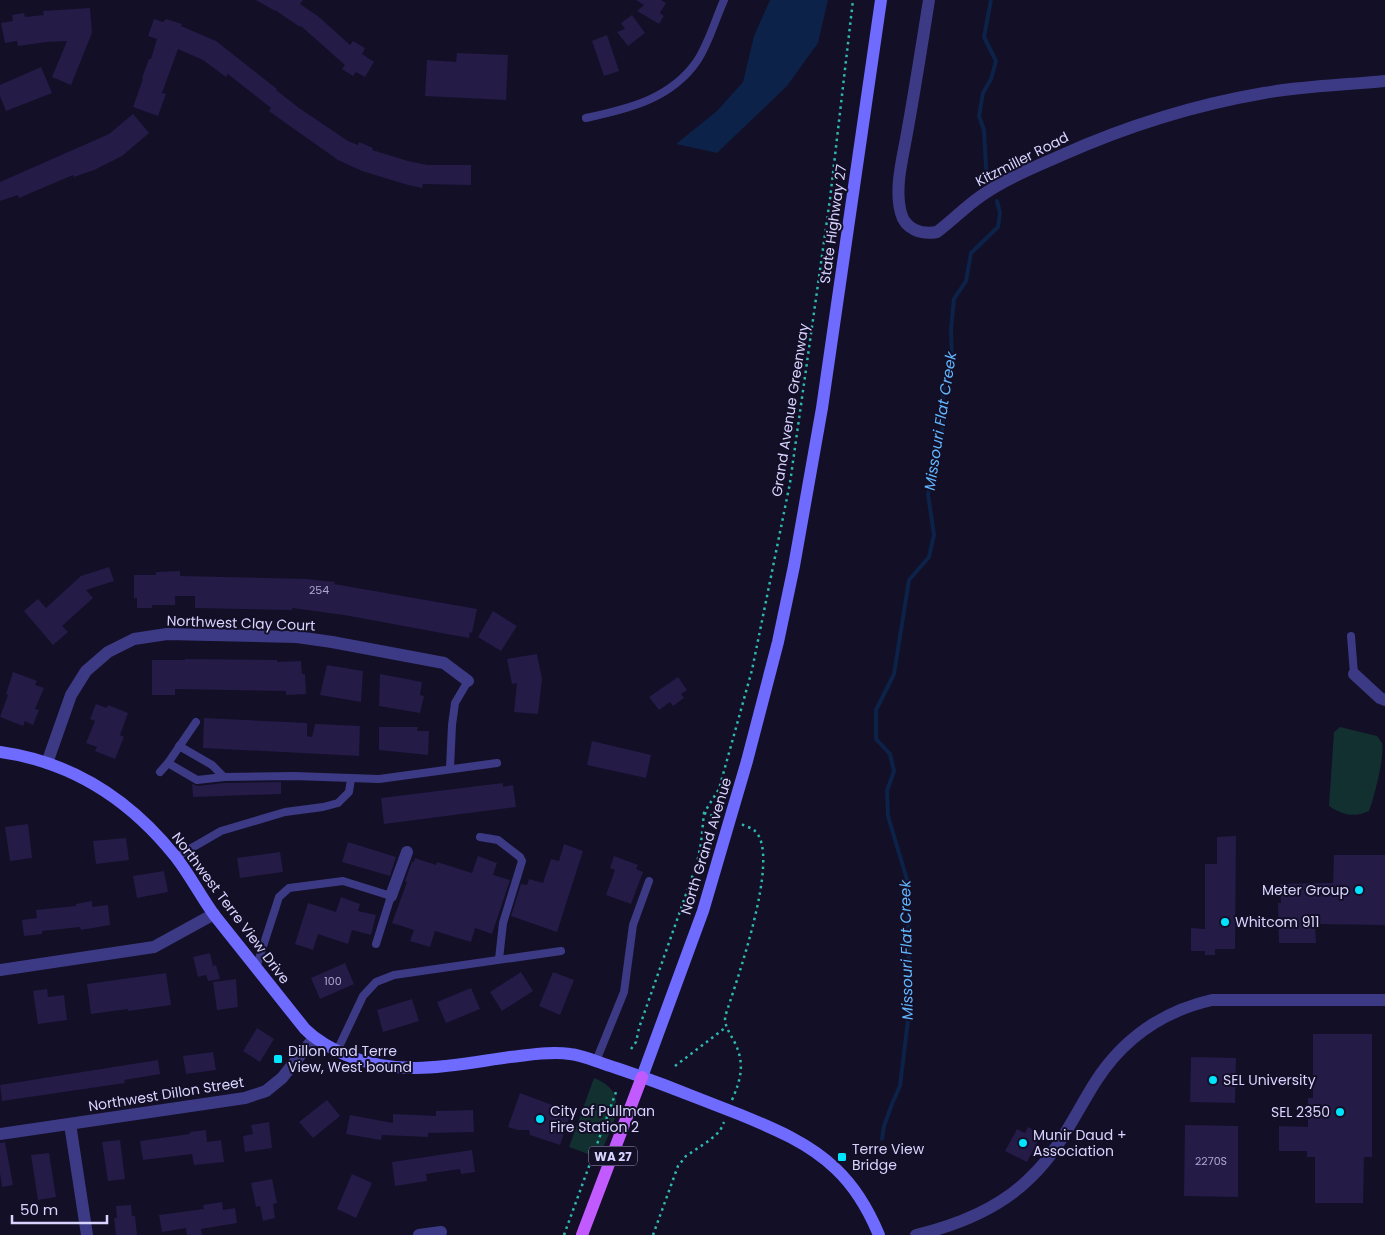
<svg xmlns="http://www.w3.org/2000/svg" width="1385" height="1235" font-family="Poppins,sans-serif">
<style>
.green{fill:#12302f}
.water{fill:#0c2248}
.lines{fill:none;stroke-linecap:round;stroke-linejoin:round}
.stream{stroke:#0c2248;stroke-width:4}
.building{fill:#241b47}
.path{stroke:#2fb8b0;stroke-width:2.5;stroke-dasharray:2.5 4;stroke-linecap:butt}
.lane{stroke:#3d3a85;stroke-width:8}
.street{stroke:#3d3a85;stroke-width:12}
.secondary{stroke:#6f6bff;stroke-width:12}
.primary{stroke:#c25bff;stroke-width:12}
.poi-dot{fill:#00e5ff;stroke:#130f26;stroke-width:2}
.labels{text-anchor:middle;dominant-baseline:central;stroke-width:4;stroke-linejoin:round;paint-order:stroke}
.number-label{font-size:11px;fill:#aca6d1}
.shield{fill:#130f26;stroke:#9e99be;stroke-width:1}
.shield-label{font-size:12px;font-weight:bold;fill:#d9d4ff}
.street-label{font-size:14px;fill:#d9d4ff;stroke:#130f26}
.poi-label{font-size:14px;fill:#d9d4ff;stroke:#130f26;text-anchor:start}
.water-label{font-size:15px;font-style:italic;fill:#62b6ff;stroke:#130f26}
</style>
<rect width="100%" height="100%" fill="#130f26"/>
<g class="green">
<path d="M1340 727 1377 736C1379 739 1381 741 1382 743 1385 755 1374 799 1369 811 1353 818 1343 815 1329 806L1334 732Z"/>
<path d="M594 1078C635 1094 610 1129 599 1158L569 1147Z"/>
</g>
<path class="water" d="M770 0H828L818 43 787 86 717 153 676 144 717 111 743 82 754 36Z"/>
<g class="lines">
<g class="stream">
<path d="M990 180 986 168 984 130 979 116 983 93 991 79 996 61 984 37 991 0"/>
<path d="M882 1139 884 1126 892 1104 900 1086 909 1012 908 883 888 816 887 791 894 771 890 754 876 739V710L894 674 909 580 929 557 934 535 928 494 943 426 942 402 945 378 952 362 951 329 954 299 966 281 971 253 998 227 1000 213 997 201"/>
</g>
</g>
<g class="building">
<path d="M256 0H303L300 4 319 17 350 45 353 41 365 48 362 54 374 62 365 77 356 72 353 76 342 69 345 65 301 26 300 27 275 10V11Z"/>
<path d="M636 0H661L666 3 660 13 664 16 659 24 637 11 644 5Z"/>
<path d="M90 8 92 33 71 85 52 77 67 41 47 42 18 46 17 41 5 43 1 23 13 21 12 15 24 13 25 17 44 15 43 11Z"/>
<path d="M632 15 645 33 628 46 617 32 625 29 621 23Z"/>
<path d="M154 19 163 22 166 19 182 24 181 26 216 41 277 89 276 90 299 108 348 141 358 145 359 142 373 148 372 150 408 161 427 165H471V185L423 184 422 188 408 185 362 171 338 160 287 124 269 111 271 108 228 74 226 77 203 60 178 49 162 93 166 94 158 116 133 107 143 79 142 78 149 59H151L157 39 148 36Z"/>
<path d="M607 35 619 71 604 76 592 41Z"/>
<path d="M457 53 508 55 506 100 425 96 427 60 456 62Z"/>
<path d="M41 67 52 93 6 111 0 96V85Z"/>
<path d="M133 114 149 133 122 156 94 170 74 177 73 175 19 198 18 195 0 201V182L109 134Z"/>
<path d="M109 567 114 581 86 590 93 598 62 626 68 632 53 645 24 611 38 599 46 608 81 576Z"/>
<path d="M180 571V576L306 579 335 582 334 584 477 609 472 633 470 632 469 638 344 615 292 608V610L195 608V596H175V605H152V608H137V598H134V575H156V572Z"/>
<path d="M493 611 517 626 501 651 478 637Z"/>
<path d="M537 654 542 679 538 714 514 712 517 683 512 684 507 659Z"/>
<path d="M185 659 277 660V662L301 661 302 674H305L306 694 286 695V691L175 689V695H152V660H185Z"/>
<path d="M327 665 363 671 361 702 320 695Z"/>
<path d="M13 672 37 681 35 685 44 688 35 709 39 710 33 725 25 721 23 726 0 717 8 695 6 694Z"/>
<path d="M380 674 422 682 420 695 424 696 420 713 379 706Z"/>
<path d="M678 677 687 690 681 694 684 698 673 706 670 702 659 710 649 697Z"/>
<path d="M96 704 107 708 108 705 128 713 120 735 124 737 115 759 95 751 97 747 86 743 95 721 90 719Z"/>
<path d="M204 718 307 723V736L312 737 315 724 360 726 359 756 203 748Z"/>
<path d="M379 727H418L417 731H429L428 755 379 750Z"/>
<path d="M592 741 651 755 646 778 587 765Z"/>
<path d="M281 782V794L193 797 192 784 198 786 224 783Z"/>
<path d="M503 783V787L513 785 516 807 384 824 381 798Z"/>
<path d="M28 824 32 858 10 861 5 827Z"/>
<path d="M1236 836 1235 949H1215V955H1205V951H1191V928L1205 929V864H1217V837Z"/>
<path d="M126 838 129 860 96 864 93 841Z"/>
<path d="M348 842 396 857 390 876 342 862Z"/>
<path d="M564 844 583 851 557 932 511 916 521 884 527 885 529 879 543 883 551 859 559 861Z"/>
<path d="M280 852 283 872 240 878 237 858Z"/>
<path d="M1334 855H1385V925L1315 924 1316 943H1279L1278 903H1281L1280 884 1333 883Z"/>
<path d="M478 856 497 863 493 875 510 880 492 934 475 928 471 942 435 931 430 947 410 941 414 930 392 923 407 882 405 881 412 862H414L415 858 436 865 437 862 472 873Z"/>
<path d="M614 856 638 865 636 869 643 872 631 904 606 895 615 870 610 868Z"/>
<path d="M164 871 168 892 137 898 133 876Z"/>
<path d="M341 897 360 904 358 911 376 915 371 935 352 930 348 944 318 934 313 950 295 944 308 903 336 912Z"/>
<path d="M92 901V907L108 905 110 925 81 930 80 927 42 931V934L24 936 22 920 37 918 36 910 76 906V904Z"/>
<path d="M210 953 213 966 216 965 220 979 208 981 206 975 198 977 193 957Z"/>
<path d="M345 963 354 984 320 999 311 978Z"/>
<path d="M521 972 533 991 502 1011 490 992Z"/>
<path d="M553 972 574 980 560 1015 539 1006Z"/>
<path d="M166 973 171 1005 128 1011V1009L91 1014 87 984Z"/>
<path d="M236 979 238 1007 217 1010 213 982Z"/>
<path d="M471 988 480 1009 446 1023 437 1002Z"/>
<path d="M47 989 48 997 64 995 67 1020 38 1024 33 991Z"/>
<path d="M412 999 419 1021 383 1032 377 1010Z"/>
<path d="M257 1028 274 1039 260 1062 243 1051Z"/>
<path d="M1313 1034H1372V1157H1364L1363 1203H1315V1157H1307V1151H1279V1126L1308 1127V1098H1313Z"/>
<path d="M213 1052 216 1070 186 1074 183 1056Z"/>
<path d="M1191 1057 1236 1058 1235 1103 1190 1102Z"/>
<path d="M158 1060 160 1074 124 1080 125 1083 2 1101 0 1085Z"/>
<path d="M520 1093 571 1112 560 1145 530 1135 529 1130H518L508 1127Z"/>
<path d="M327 1100 340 1116 313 1138 299 1122Z"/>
<path d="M473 1110 474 1132 428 1133V1137L382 1135 381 1140 346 1134 350 1115 393 1123V1114L436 1116V1111Z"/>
<path d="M269 1122 272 1148 245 1152 243 1136 253 1134 251 1125Z"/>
<path d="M1185 1125 1238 1126V1197L1184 1196Z"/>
<path d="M1028 1127 1041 1134 1027 1162 1005 1151 1017 1129 1025 1133Z"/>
<path d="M206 1130 207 1142 221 1140 224 1162 194 1165 192 1154 143 1160 140 1141 190 1134V1132Z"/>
<path d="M120 1140 125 1179 108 1181 102 1142Z"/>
<path d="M5 1142 13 1185 2 1187 0 1173V1143Z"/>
<path d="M472 1150 475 1172 461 1174 460 1169 426 1174 427 1181 395 1186 392 1162Z"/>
<path d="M49 1153 56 1197 38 1200 31 1155Z"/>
<path d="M352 1174 372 1183 356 1218 337 1209Z"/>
<path d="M272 1179 277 1203 273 1204 275 1218 263 1221 260 1206 256 1207 251 1183Z"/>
<path d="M222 1202 223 1210 235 1208 237 1223 201 1229 202 1235H187L186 1228 162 1232 159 1215 204 1209 203 1205Z"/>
<path d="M131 1205 132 1216H135L137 1235H116L114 1218H117L116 1206Z"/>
</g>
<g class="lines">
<g class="path">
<path d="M704 813 719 818"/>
<path d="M631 1049 636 1042 639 1028 697 863 701 843 704 813 719 789 752 670 790 483 830 199 853 0"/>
<path d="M675 1066 725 1028"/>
<path d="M732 1100C741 1079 745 1064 735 1043 730 1033 725 1028 725 1017 735 985 782 856 755 831 752 828 745 826 741 824"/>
<path d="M564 1235 616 1092"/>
<path d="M653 1235 678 1166 686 1156 710 1140 720 1131 724 1122"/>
</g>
<g class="lane">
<path d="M586 118C628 109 671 99 697 61 709 43 715 20 724 0"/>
<path d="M1351 636 1354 674"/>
<path d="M196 722 168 763 197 780 224 777 294 776 379 779 497 763"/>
<path d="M179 746 212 765 224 777"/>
<path d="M450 768 452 725 455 703 468 681"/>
<path d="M160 772 168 763"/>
<path d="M480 837 498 840 520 857 522 861 503 923 499 959"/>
<path d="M176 857 221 831 285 812 323 807 338 803 349 792 351 779"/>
<path d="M256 968 279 897 289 888 343 881 391 896 376 944"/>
<path d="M337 1051 363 996 376 982 394 975 561 951"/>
<path d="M596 1061 624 992 633 925 649 881"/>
</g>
<g class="street">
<path d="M929 0C922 44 915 89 907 133 903 157 894 188 901 213 905 229 921 235 937 232 952 221 965 207 981 196 1005 179 1035 167 1062 155 1127 126 1194 105 1264 93 1304 86 1345 85 1385 81"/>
<path d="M1354 674 1380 698 1385 700"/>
<path d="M47 763 71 695 86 671 108 652 134 639 167 634 297 637 332 642 444 663 468 681"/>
<path d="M391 896 407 852"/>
<path d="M0 970 154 947 214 914"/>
<path d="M70 1124 87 1235"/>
<path d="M0 1134 245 1098 266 1091 282 1078 314 1038"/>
<path d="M419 1235 441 1232"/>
<path d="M916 1235C958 1225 999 1209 1030 1178 1059 1151 1075 1114 1096 1081 1123 1039 1163 1011 1212 1000H1385"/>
</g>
<g class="secondary">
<path d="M0 752C72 762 130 800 175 856 190 875 201 897 215 916 245 954 275 991 305 1029 317 1041 331 1048 346 1055 402 1078 453 1065 510 1057 530 1055 550 1051 570 1054 582 1055 595 1061 607 1065 626 1071 645 1078 664 1085 690 1095 715 1105 741 1115 775 1129 809 1143 836 1169 855 1187 869 1211 879 1235"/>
<path d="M642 1077 703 911 747 761 778 642 794 566 822 408 881 0"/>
</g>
<path class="primary" d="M582 1235 642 1077"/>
</g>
<g class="poi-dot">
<circle cx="1359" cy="890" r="5"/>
<circle cx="1225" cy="922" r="5"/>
<rect x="273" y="1054" width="10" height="10" rx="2.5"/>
<circle cx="1213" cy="1080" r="5"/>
<circle cx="1340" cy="1112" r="5"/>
<circle cx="540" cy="1119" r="5"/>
<circle cx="1023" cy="1143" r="5"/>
<rect x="837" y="1152" width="10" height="10" rx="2.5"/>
</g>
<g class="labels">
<g class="number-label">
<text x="319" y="590">254</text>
<text x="333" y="981">100</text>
<text x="1211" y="1161">2270S</text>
</g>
<rect class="shield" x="589" y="1146.5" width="48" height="19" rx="4"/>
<g class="shield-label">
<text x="613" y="1156">WA 27</text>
</g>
<g class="street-label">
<text transform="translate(1022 159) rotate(-27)">Kitzmiller Road</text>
<text transform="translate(833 224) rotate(-82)">State Highway 27</text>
<text transform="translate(790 410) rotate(-81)">Grand Avenue Greenway</text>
<text transform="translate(241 623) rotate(2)">Northwest Clay Court</text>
<text transform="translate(706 846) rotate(-73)">North Grand Avenue</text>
<text transform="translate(231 908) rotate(53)">Northwest Terre View Drive</text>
<text transform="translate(166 1094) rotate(-9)">Northwest Dillon Street</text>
</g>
<g class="poi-label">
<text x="1349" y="890" text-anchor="end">Meter Group</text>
<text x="1235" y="922">Whitcom 911</text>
<text x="288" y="1051">Dillon and Terre<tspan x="288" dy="16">View, West bound</tspan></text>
<text x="1223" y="1080">SEL University</text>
<text x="550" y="1111">City of Pullman<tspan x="550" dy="16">Fire Station 2</tspan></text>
<text x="1330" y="1112" text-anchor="end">SEL 2350</text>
<text x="1033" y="1135">Munir Daud +<tspan x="1033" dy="16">Association</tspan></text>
<text x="852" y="1149">Terre View<tspan x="852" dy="16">Bridge</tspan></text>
</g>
<g class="water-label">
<text transform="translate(940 421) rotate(-81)">Missouri Flat Creek</text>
<text transform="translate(906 950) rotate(-91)">Missouri Flat Creek</text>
</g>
</g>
<path d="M12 1215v8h95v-8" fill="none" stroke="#d9d4ff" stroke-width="2.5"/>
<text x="20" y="1215" font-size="15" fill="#d9d4ff" stroke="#130f26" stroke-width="4" paint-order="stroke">50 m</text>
</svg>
